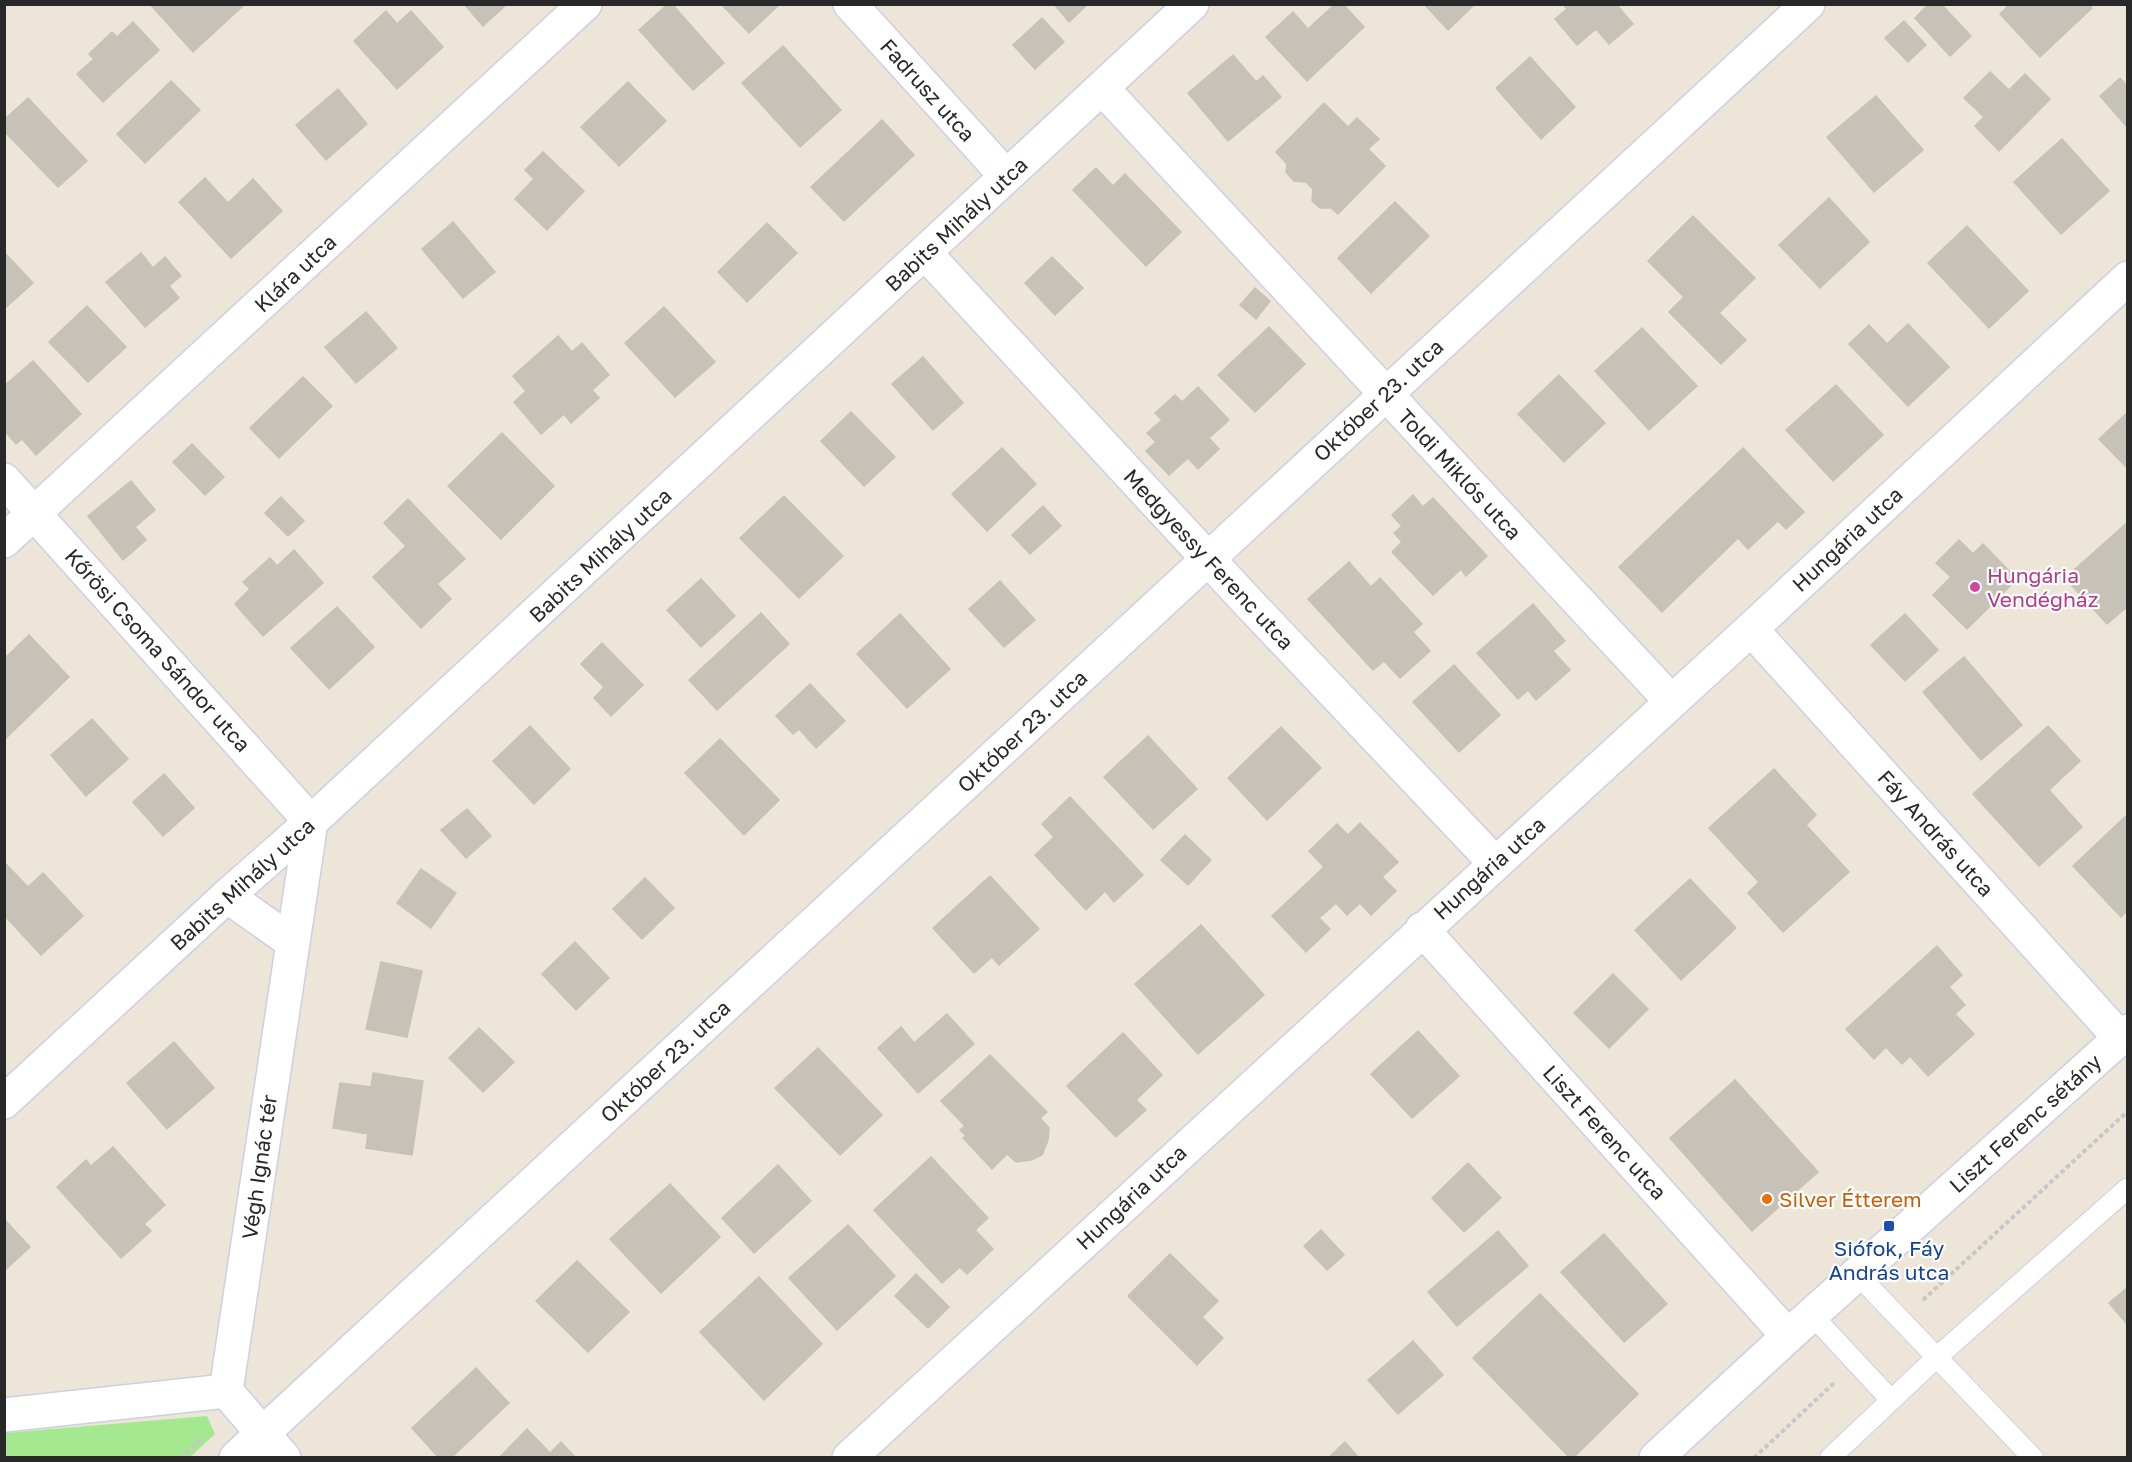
<svg xmlns="http://www.w3.org/2000/svg" width="2132" height="1462" font-family="'Golos Text',sans-serif">
<style>
.green{fill:#a4e88f}
.building{fill:#c7c2b8;stroke:#c7c2b2;stroke-width:1.5}
.lines{fill:none;stroke-linecap:round;stroke-linejoin:round}
.service-casing{stroke:#cdcfe3;stroke-width:22}
.minor-casing{stroke:#cdcfe3;stroke-width:36}
.path{stroke:#c7c7c7;stroke-width:4;stroke-dasharray:4.5 3;stroke-linecap:butt}
.service{stroke:#fff;stroke-width:20}
.minor{stroke:#fff;stroke-width:33}
.hotel-dot{fill:#d1479c;stroke:#fff;stroke-width:2}
.food-dot{fill:#e8710a;stroke:#fff;stroke-width:2}
.transit-dot{fill:#1a4fb4;stroke:#fff;stroke-width:2}
.labels{text-anchor:middle;dominant-baseline:central;stroke-width:4.5;stroke-linejoin:round;paint-order:stroke}
.street-label{font-size:21px;fill:#282828;stroke:#fff}
.hotel-label{font-size:21px;fill:#b23c85;stroke:#fff;text-anchor:start}
.food-label{font-size:21px;fill:#c56008;stroke:#fff;text-anchor:start}
.transit-label{font-size:21px;fill:#164399;stroke:#fff}
</style>
<rect width="100%" height="100%" fill="#ece5d8"/>
<path class="green" d="M207 1416 215 1434 190 1457H5V1433Z"/>
<g class="building">
<path d="M150 4H245L193 52Z"/>
<path d="M464 4H507L483 26Z"/>
<path d="M668 4H672L724 63 693 90 639 30Z"/>
<path d="M721 4H780L749 33Z"/>
<path d="M1054 4H1088L1069 22Z"/>
<path d="M1335 4H1343L1364 27 1307 81 1266 37 1293 12 1308 29Z"/>
<path d="M1424 4H1475L1448 30Z"/>
<path d="M1563 4H1616L1633 24 1609 44 1596 29 1577 45 1555 19 1567 9Z"/>
<path d="M1929 4H1941L1971 36 1950 56 1915 18Z"/>
<path d="M2010 4H2089L2092 8 2040 57 2000 14Z"/>
<path d="M386 11 397 24 411 11 443 47 397 89 354 41Z"/>
<path d="M1042 18 1064 42 1035 69 1013 45Z"/>
<path d="M1904 21 1926 45 1908 62 1885 38Z"/>
<path d="M133 22 159 50 103 102 77 74 94 59 89 54 112 32 117 37Z"/>
<path d="M783 46 841 110 800 147 742 83Z"/>
<path d="M1233 55 1256 82 1263 76 1281 97 1228 141 1188 93Z"/>
<path d="M1530 57 1575 107 1541 139 1496 88Z"/>
<path d="M1990 72 2009 90 2025 74 2050 99 1999 151 1975 126 1984 117 1964 98Z"/>
<path d="M2120 78 2128 87V128L2100 96Z"/>
<path d="M171 81 200 110 145 163 117 134Z"/>
<path d="M628 82 666 121 619 166 581 127Z"/>
<path d="M338 89 367 124 326 160 296 125Z"/>
<path d="M1876 96 1923 150 1874 192 1827 137Z"/>
<path d="M28 98 87 161 58 187 4 131V120Z"/>
<path d="M1324 103 1348 127 1357 118 1379 139 1368 149 1385 166 1338 214 1331 208H1320L1312 201 1313 189 1306 182 1294 181 1286 172 1287 164 1276 152Z"/>
<path d="M882 120 914 155 844 221 811 187Z"/>
<path d="M2062 139 2109 191 2061 234 2014 182Z"/>
<path d="M543 152 584 191 547 230 515 199 534 179 525 170Z"/>
<path d="M1096 168 1113 186 1125 174 1181 232 1146 266 1073 190Z"/>
<path d="M205 178 228 203 253 179 282 211 231 258 179 202Z"/>
<path d="M1829 198 1869 242 1820 288 1779 245Z"/>
<path d="M1395 202 1429 236 1371 293 1338 258Z"/>
<path d="M1693 216 1755 278 1719 313 1746 340 1721 364 1669 312 1684 297 1648 261Z"/>
<path d="M453 222 495 272 463 298 422 249Z"/>
<path d="M767 223 797 253 747 302 718 272Z"/>
<path d="M1967 226 2028 291 1989 328 1928 263Z"/>
<path d="M4 252 33 283 4 309Z"/>
<path d="M141 253 153 268 165 257 181 276 169 286 179 298 145 327 106 282Z"/>
<path d="M1052 257 1083 288 1055 315 1025 283Z"/>
<path d="M1255 288 1270 301 1256 319 1240 305Z"/>
<path d="M87 306 126 347 88 382 49 342Z"/>
<path d="M664 307 715 362 675 397 625 343Z"/>
<path d="M366 312 397 348 356 383 325 347Z"/>
<path d="M1908 324 1949 367 1908 406 1849 344 1869 325 1887 344Z"/>
<path d="M1269 327 1305 364 1255 412 1218 375Z"/>
<path d="M1642 328 1697 386 1649 430 1595 371Z"/>
<path d="M558 336 572 352 582 343 609 375 592 390 599 398 571 423 564 414 541 434 514 402 526 391 513 376Z"/>
<path d="M923 357 963 403 933 430 892 384Z"/>
<path d="M33 361 81 414 36 455 22 439 16 444 4 430V386Z"/>
<path d="M1559 375 1605 423 1564 462 1518 414Z"/>
<path d="M303 377 332 406 279 458 250 428Z"/>
<path d="M1836 385 1883 435 1833 481 1786 430Z"/>
<path d="M1198 387 1229 420 1209 438 1219 449 1198 469 1188 458 1169 475 1146 451 1156 442 1147 433 1162 420 1155 413 1175 395 1182 402Z"/>
<path d="M851 412 895 457 864 486 821 441Z"/>
<path d="M2128 412V469L2099 439Z"/>
<path d="M502 433 554 486 501 539 448 486Z"/>
<path d="M192 444 224 477 205 495 173 462Z"/>
<path d="M1002 448 1036 484 987 531 952 494Z"/>
<path d="M1743 448 1804 512 1786 529 1778 521 1748 549 1738 538 1662 612 1619 567Z"/>
<path d="M131 481 155 510 135 527 146 540 123 560 88 516Z"/>
<path d="M1413 495 1423 507 1433 498 1487 556 1466 576 1461 569 1433 595 1392 552 1402 542 1394 533 1402 526 1392 515Z"/>
<path d="M784 496 843 556 799 598 740 538Z"/>
<path d="M281 497 304 521 288 536 265 513Z"/>
<path d="M408 499 465 559 437 584 451 599 421 628 373 577 406 546 384 523Z"/>
<path d="M1043 506 1061 526 1030 554 1012 535Z"/>
<path d="M2128 522V606L2107 624 2065 578Z"/>
<path d="M1959 540 1973 554 1983 544 2017 579 1967 629 1933 595 1951 577 1936 563Z"/>
<path d="M294 550 323 583 263 636 235 604 250 589 243 582 270 558 277 566Z"/>
<path d="M1349 562 1371 587 1380 578 1422 624 1413 632 1430 651 1400 678 1384 661 1373 670 1308 599Z"/>
<path d="M701 579 735 616 701 647 667 610Z"/>
<path d="M1000 581 1035 620 1004 647 969 609Z"/>
<path d="M1533 604 1565 641 1553 651 1570 670 1536 700 1528 690 1518 699 1477 653Z"/>
<path d="M337 607 374 647 329 689 291 648Z"/>
<path d="M761 613 789 644 717 710 689 680Z"/>
<path d="M900 614 950 669 907 708 857 654Z"/>
<path d="M1905 614 1938 650 1905 681 1871 645Z"/>
<path d="M29 635 69 677 4 740V659Z"/>
<path d="M602 643 643 685 611 716 594 698 604 687 581 664Z"/>
<path d="M1964 657 2022 725 1981 760 1923 692Z"/>
<path d="M1454 665 1500 715 1459 752 1413 702Z"/>
<path d="M810 684 845 721 816 748 799 729 793 734 776 716Z"/>
<path d="M92 719 128 759 86 796 51 755Z"/>
<path d="M530 726 570 769 534 804 493 761Z"/>
<path d="M2048 726 2080 761 2049 790 2082 827 2039 866 1973 794Z"/>
<path d="M1281 727 1321 768 1267 820 1228 778Z"/>
<path d="M1148 736 1197 789 1153 829 1104 777Z"/>
<path d="M720 739 779 800 744 835 685 773Z"/>
<path d="M1774 769 1816 815 1806 825 1849 872 1783 932 1748 893 1759 882 1709 828Z"/>
<path d="M164 774 194 808 163 836 133 802Z"/>
<path d="M1070 797 1143 875 1114 902 1105 891 1086 910 1035 855 1054 837 1042 824Z"/>
<path d="M467 809 491 836 466 858 441 830Z"/>
<path d="M2128 814V910L2121 917 2073 866Z"/>
<path d="M1360 823 1398 862 1382 877 1396 891 1371 915 1360 903 1347 915 1336 903 1319 918 1330 929 1306 952 1272 916 1324 867 1309 851 1337 824 1348 835Z"/>
<path d="M1185 835 1211 860 1188 885 1161 860Z"/>
<path d="M4 862 28 887 43 873 83 916 41 955 4 915Z"/>
<path d="M421 869 456 893 431 928 397 903Z"/>
<path d="M990 876 1039 929 999 965 992 957 974 973 933 928Z"/>
<path d="M645 878 674 908 642 939 613 909Z"/>
<path d="M1690 879 1736 928 1681 980 1635 930Z"/>
<path d="M1201 925 1264 995 1198 1054 1135 984Z"/>
<path d="M575 942 609 978 576 1010 542 974Z"/>
<path d="M1937 946 1962 975 1949 987 1965 1005 1955 1014 1974 1034 1928 1076 1910 1056 1902 1064 1886 1047 1874 1059 1846 1029Z"/>
<path d="M381 962 422 971 407 1037 366 1029Z"/>
<path d="M1613 974 1648 1009 1609 1048 1574 1013Z"/>
<path d="M947 1014 974 1044 918 1093 878 1048 901 1027 914 1043Z"/>
<path d="M479 1028 514 1062 483 1092 449 1058Z"/>
<path d="M1418 1031 1459 1076 1412 1118 1371 1074Z"/>
<path d="M1123 1033 1162 1075 1136 1100 1146 1110 1116 1137 1067 1086Z"/>
<path d="M174 1042 214 1088 167 1129 127 1083Z"/>
<path d="M818 1048 882 1115 840 1155 775 1088Z"/>
<path d="M990 1055 1047 1112 1040 1118 1049 1128 1048 1140 1042 1155 1031 1160 1016 1162 1007 1154 992 1169 963 1138 966 1136 960 1130 965 1126 941 1101Z"/>
<path d="M373 1073 423 1081 412 1155 366 1148 368 1134 333 1128 340 1083 371 1087Z"/>
<path d="M1735 1080 1818 1172 1752 1231 1670 1138Z"/>
<path d="M113 1147 165 1205 144 1224 151 1231 121 1258 57 1187 86 1160 91 1166Z"/>
<path d="M931 1157 988 1218 975 1230 993 1249 967 1274 960 1267 942 1283 874 1210Z"/>
<path d="M1468 1163 1501 1198 1464 1232 1432 1198Z"/>
<path d="M778 1165 811 1201 754 1253 722 1218Z"/>
<path d="M670 1184 720 1237 661 1293 610 1239Z"/>
<path d="M4 1219 30 1247 4 1271Z"/>
<path d="M848 1225 895 1276 837 1330 789 1278Z"/>
<path d="M1321 1230 1344 1255 1327 1270 1304 1246Z"/>
<path d="M1498 1231 1528 1266 1457 1326 1428 1292Z"/>
<path d="M1604 1234 1667 1304 1624 1342 1561 1272Z"/>
<path d="M1170 1254 1218 1301 1202 1317 1223 1338 1197 1365 1128 1296Z"/>
<path d="M577 1261 629 1312 588 1352 536 1301Z"/>
<path d="M916 1274 949 1307 928 1328 895 1296Z"/>
<path d="M759 1277 822 1344 764 1400 700 1332Z"/>
<path d="M2128 1287V1325L2109 1303Z"/>
<path d="M1540 1294 1638 1394 1573 1458H1570L1473 1358Z"/>
<path d="M1413 1341 1443 1375 1398 1414 1368 1380Z"/>
<path d="M476 1368 509 1403 451 1458H439L412 1428Z"/>
<path d="M527 1429 550 1453 561 1442 576 1458H499Z"/>
<path d="M1345 1442 1359 1458H1328Z"/>
</g>
<g class="lines">
<g class="service-casing">
<g id="service">
<path d="M1857 1274 2033 1458"/>
<path d="M1812 1315 1891 1400"/>
<path d="M1830 1458 1936 1358 2128 1188"/>
</g>
</g>
<g class="minor-casing">
<g id="minor">
<path d="M850 4 1006 176"/>
<path d="M1102 88 1671 701"/>
<path d="M926 254 1246 600 1495 863"/>
<path d="M4 480 311 822 226 1391"/>
<path d="M4 541 585 4"/>
<path d="M1751 629 2120 1038"/>
<path d="M227 896 292 942"/>
<path d="M1422 929 1788 1336"/>
<path d="M4 1102 227 896 311 822 1192 4"/>
<path d="M4 1415 226 1391 284 1458"/>
<path d="M236 1458 1808 4"/>
<path d="M849 1458 1751 629 2128 278"/>
<path d="M1656 1458 1788 1336 2128 1031"/>
</g>
</g>
<g class="path">
<path d="M1923 1300 2128 1111"/>
<path d="M180 1458 204 1436"/>
<path d="M1754 1458 1834 1383"/>
</g>
<use href="#service" class="service"/>
<use href="#minor" class="minor"/>
</g>
<circle class="hotel-dot" cx="1975" cy="587" r="6"/>
<circle class="food-dot" cx="1767" cy="1199" r="6"/>
<rect class="transit-dot" x="1883" y="1220" width="12" height="12" rx="3"/>
<g class="labels">
<g class="street-label">
<text transform="translate(928 90) rotate(48)">Fadrusz utca</text>
<text transform="translate(956 224) rotate(-43)">Babits Mihály utca</text>
<text transform="translate(295 273) rotate(-43)">Klára utca</text>
<text transform="translate(1378 400) rotate(-43)">Október 23. utca</text>
<text transform="translate(1460 474) rotate(47)">Toldi Miklós utca</text>
<text transform="translate(1847 539) rotate(-43)">Hungária utca</text>
<text transform="translate(600 555) rotate(-43)">Babits Mihály utca</text>
<text transform="translate(1209 559) rotate(47)">Medgyessy Ferenc utca</text>
<text transform="translate(158 650) rotate(48)">Kőrösi Csoma Sándor utca</text>
<text transform="translate(1022 731) rotate(-43)">Október 23. utca</text>
<text transform="translate(1936 833) rotate(48)">Fáy András utca</text>
<text transform="translate(1489 868) rotate(-42)">Hungária utca</text>
<text transform="translate(242 884) rotate(-42)">Babits Mihály utca</text>
<text transform="translate(665 1061) rotate(-43)">Október 23. utca</text>
<text transform="translate(2025 1123) rotate(-42)">Liszt Ferenc sétány</text>
<text transform="translate(1605 1132) rotate(48)">Liszt Ferenc utca</text>
<text transform="translate(259 1167) rotate(-82)">Végh Ignác tér</text>
<text transform="translate(1131 1197) rotate(-43)">Hungária utca</text>
</g>
<g class="hotel-label">
<text x="1987" y="575">Hungária<tspan x="1987" dy="24">Vendégház</tspan></text>
</g>
<g class="food-label">
<text x="1779" y="1199">Silver Étterem</text>
</g>
<g class="transit-label">
<text x="1889" y="1248">Siófok, Fáy<tspan x="1889" dy="24">András utca</tspan></text>
</g>
</g>
<rect width="2132" height="1462" fill="none" stroke="#282828" stroke-width="12"/>
</svg>
